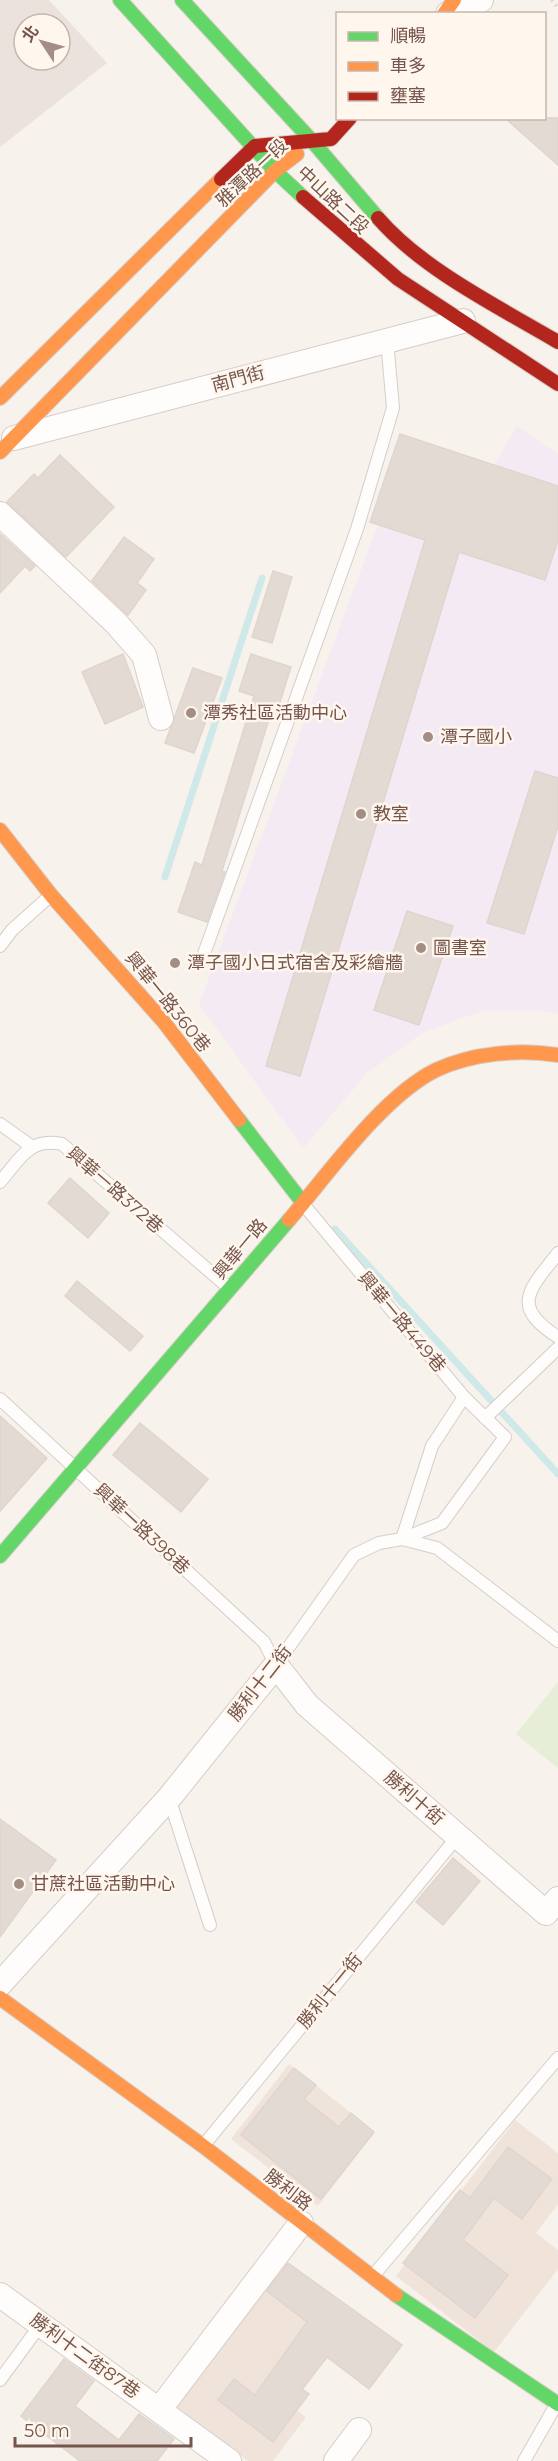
<svg xmlns="http://www.w3.org/2000/svg" width="558" height="2461" font-family="Montserrat,'Noto Sans TC',sans-serif">
<style>
.residential{fill:#f0e4da}
.industrial{fill:#ebe2dd;fill-rule:evenodd}
.education{fill:#f3eaf3}
.park{fill:#e6eed7}
.lines{fill:none;stroke-linecap:round;stroke-linejoin:round}
.stream{stroke:#cee9e7;stroke-width:7}
.building{fill:#e4dad4;stroke:#e0d4ce;stroke-width:1.5}
.lane-casing{stroke:#d6cdc8;stroke-width:14}
.street-casing{stroke:#d6cdc8;stroke-width:26}
.fast-casing{stroke:#d7cdc8;stroke-width:16}
.slow-casing{stroke:#d7cdc8;stroke-width:16}
.jam-casing{stroke:#d7cdc8;stroke-width:16}
.path{stroke:#dad1cf;stroke-width:4;stroke-dasharray:1.5 4.5;stroke-linecap:butt}
.lane{stroke:#fefdfc;stroke-width:12}
.street{stroke:#fefdfc;stroke-width:24}
.fast{stroke:#63d668;stroke-width:14}
.slow{stroke:#ff974d;stroke-width:14}
.jam{stroke:#b3261e;stroke-width:14}
.poi-dot{fill:#a38d84;stroke:#fff6ee;stroke-width:2}
.labels{text-anchor:middle;dominant-baseline:central;stroke-width:5;stroke-linejoin:round;paint-order:stroke}
.street-label{font-size:18px;fill:#76564c;stroke:#fff6ee}
.poi-label{font-size:18px;fill:#76564c;stroke:#fff6ee;text-anchor:start}
</style>
<rect width="100%" height="100%" fill="#f7f2ec"/>
<g class="residential">
<path d="M289 2064 375 2132 318 2206 231 2139Z"/>
<path d="M515 2120 558 2153V2204L536 2233 558 2250V2269L494 2352 396 2276Z"/>
<path d="M273 2275 347 2331 291 2406 306 2417 273 2461H248L174 2405Z"/>
</g>
<path class="industrial" d="M0 0H49L107 63 0 147ZM24 24H60V60H24Z"/>
<path class="education" d="M517 426 558 454V1014L545 1011 484 1010 424 1032 368 1072 303 1148 199 1004 410 439 491 471Z"/>
<path class="park" d="M558 1682V1768L516 1734Z"/>
<g class="lines">
<g class="stream">
<path d="M165 877 262 578"/>
<path d="M335 1229 558 1474"/>
</g>
</g>
<g class="building">
<path d="M505 118H558V165Z"/>
<path d="M400 434 558 486V540L545 580 459 552 300 1076 266 1066 425 540 370 522Z"/>
<path d="M60 455 114 507 66 557 7 502 34 474 38 478Z"/>
<path d="M0 534 35 566 30 571 25 566 0 593Z"/>
<path d="M124 537 154 559 137 583 146 590 128 615 92 581Z"/>
<path d="M273 571 292 577 272 643 252 637Z"/>
<path d="M123 654 143 707 105 724 82 672Z"/>
<path d="M251 654 291 667 279 705 274 703 222 871 225 872 207 922 178 912 195 862 202 865 254 696 239 691Z"/>
<path d="M193 668 222 678 194 753 165 743Z"/>
<path d="M535 771 558 778V826L524 934 487 923Z"/>
<path d="M407 911 453 926 419 1025 374 1010Z"/>
<path d="M70 1178 109 1213 88 1238 48 1203Z"/>
<path d="M77 1281 143 1336 130 1351 65 1296Z"/>
<path d="M0 1416 47 1458 0 1511Z"/>
<path d="M140 1423 208 1479 181 1512 113 1455Z"/>
<path d="M0 1819 56 1860 0 1937Z"/>
<path d="M453 1858 480 1881 443 1925 416 1902Z"/>
<path d="M294 2068 316 2085 304 2099 339 2127 351 2113 374 2132 321 2199 241 2135Z"/>
<path d="M508 2147 552 2179 522 2219 494 2198 463 2240 508 2275 475 2318 403 2263 460 2190 470 2198Z"/>
<path d="M288 2263 402 2345 369 2389 327 2357 302 2389 309 2394 273 2442 218 2400 234 2379 255 2395 307 2322 267 2291Z"/>
<path d="M64 2359 94 2381 75 2406 119 2440 139 2414 174 2439 157 2461H80L21 2416Z"/>
</g>
<g class="lines">
<g class="lane-casing">
<g id="lane">
<path d="M0 946 12 930 50 896"/>
<path d="M201 962 357 529 393 408 387 340"/>
<path d="M0 1124 31 1146"/>
<path d="M0 1182C20 1159 29 1137 62 1144L229 1288"/>
<path d="M303 1204 464 1397 505 1437 442 1523 402 1539"/>
<path d="M558 1253C530 1289 509 1306 558 1337"/>
<path d="M0 1399 264 1642 276 1665 354 1555 379 1543 402 1539 437 1548 558 1641"/>
<path d="M485 1418 558 1348"/>
<path d="M402 1539 432 1446 464 1397"/>
<path d="M169 1798 210 1925"/>
<path d="M203 2146 458 1836"/>
<path d="M372 2277 558 2058"/>
<path d="M0 2380 41 2324"/>
<path d="M524 2461 556 2405"/>
</g>
</g>
<g class="street-casing">
<g id="street">
<path d="M448 14 481 0"/>
<path d="M14 438 463 321"/>
<path d="M0 514 116 623 144 655 161 718"/>
<path d="M0 1984 169 1798 276 1665 307 1705 546 1913 558 1899"/>
<path d="M0 2295 229 2461"/>
<path d="M159 2410 301 2223"/>
<path d="M336 2461 359 2430"/>
</g>
</g>
<g class="fast-casing">
<g id="fast">
<path d="M120 0 275 171 303 197"/>
<path d="M182 0 313 142 378 218"/>
<path d="M239 1120 303 1203"/>
<path d="M0 1556 289 1220"/>
<path d="M396 2295 558 2404"/>
</g>
</g>
<g class="slow-casing">
<g id="slow">
<path d="M444 14 454 0"/>
<path d="M0 398 221 179"/>
<path d="M0 452 275 171 297 154"/>
<path d="M0 830 51 895 163 1021 239 1120"/>
<path d="M289 1220C328 1174 383 1096 436 1070 472 1053 519 1049 558 1055"/>
<path d="M0 1998 203 2146 396 2295"/>
</g>
</g>
<g class="jam-casing">
<g id="jam">
<path d="M221 179 255 146 331 139 350 118"/>
<path d="M303 197 398 279 558 384"/>
<path d="M378 218C423 270 499 307 558 342"/>
</g>
</g>
<path class="path" d="M552 0 558 8"/>
<use href="#lane" class="lane"/>
<use href="#street" class="street"/>
<use href="#fast" class="fast"/>
<use href="#slow" class="slow"/>
<use href="#jam" class="jam"/>
</g>
<g class="poi-dot">
<circle cx="191" cy="713" r="6"/>
<circle cx="428" cy="737" r="6"/>
<circle cx="361" cy="814" r="6"/>
<circle cx="421" cy="948" r="6"/>
<circle cx="175" cy="963" r="6"/>
<circle cx="19" cy="1884" r="6"/>
</g>
<g class="labels">
<g class="street-label">
<text transform="translate(252 173) rotate(-43)">雅潭路一段</text>
<text transform="translate(333 200) rotate(43)">中山路二段</text>
<text transform="translate(238 379) rotate(-15)">南門街</text>
<text transform="translate(168 1002) rotate(51)">興華一路360巷</text>
<text transform="translate(115 1190) rotate(41)">興華一路372巷</text>
<text transform="translate(240 1249) rotate(-50)">興華一路</text>
<text transform="translate(402 1322) rotate(50)">興華一路449巷</text>
<text transform="translate(142 1529) rotate(43)">興華一路398巷</text>
<text transform="translate(260 1683) rotate(-52)">勝利十二街</text>
<text transform="translate(414 1798) rotate(41)">勝利十街</text>
<text transform="translate(330 1991) rotate(-51)">勝利十一街</text>
<text transform="translate(288 2190) rotate(38)">勝利路</text>
<text transform="translate(85 2356) rotate(36)">勝利十二街87巷</text>
</g>
<g class="poi-label">
<text x="203" y="713">潭秀社區活動中心</text>
<text x="440" y="737">潭子國小</text>
<text x="373" y="814">教室</text>
<text x="433" y="948">圖書室</text>
<text x="187" y="963">潭子國小日式宿舍及彩繪牆</text>
<text x="31" y="1884">甘蔗社區活動中心</text>
</g>
</g>
<rect x="336" y="12" width="210" height="108" fill="#fff6ee" stroke="#c8b6ad" stroke-width="1.5"/>
<rect x="348" y="32" width="30" height="9" fill="#63d668" stroke="#c8b6ad" stroke-width="1.5"/>
<text x="390" y="42" font-size="18" fill="#76564c">順暢</text>
<rect x="348" y="62" width="30" height="9" fill="#ff974d" stroke="#c8b6ad" stroke-width="1.5"/>
<text x="390" y="72" font-size="18" fill="#76564c">車多</text>
<rect x="348" y="92" width="30" height="9" fill="#b3261e" stroke="#c8b6ad" stroke-width="1.5"/>
<text x="390" y="102" font-size="18" fill="#76564c">壅塞</text>
<g transform="translate(42 42) rotate(306)"><circle r="28" fill="#fff6ee" stroke="#c8b6ad" stroke-width="1.5"/>
<path d="M0-4.5L10 22L0 15L-10 22Z" fill="#a38d84"/>
<text y="-9" font-size="16" font-weight="bold" text-anchor="middle" fill="#76564c">北</text>
</g>
<path d="M15 2437v9h176v-9" fill="none" stroke="#76564c" stroke-width="3"/>
<text x="24" y="2437" font-size="18" fill="#76564c" stroke="#fff6ee" stroke-width="4.5" paint-order="stroke">50 m</text>
</svg>
